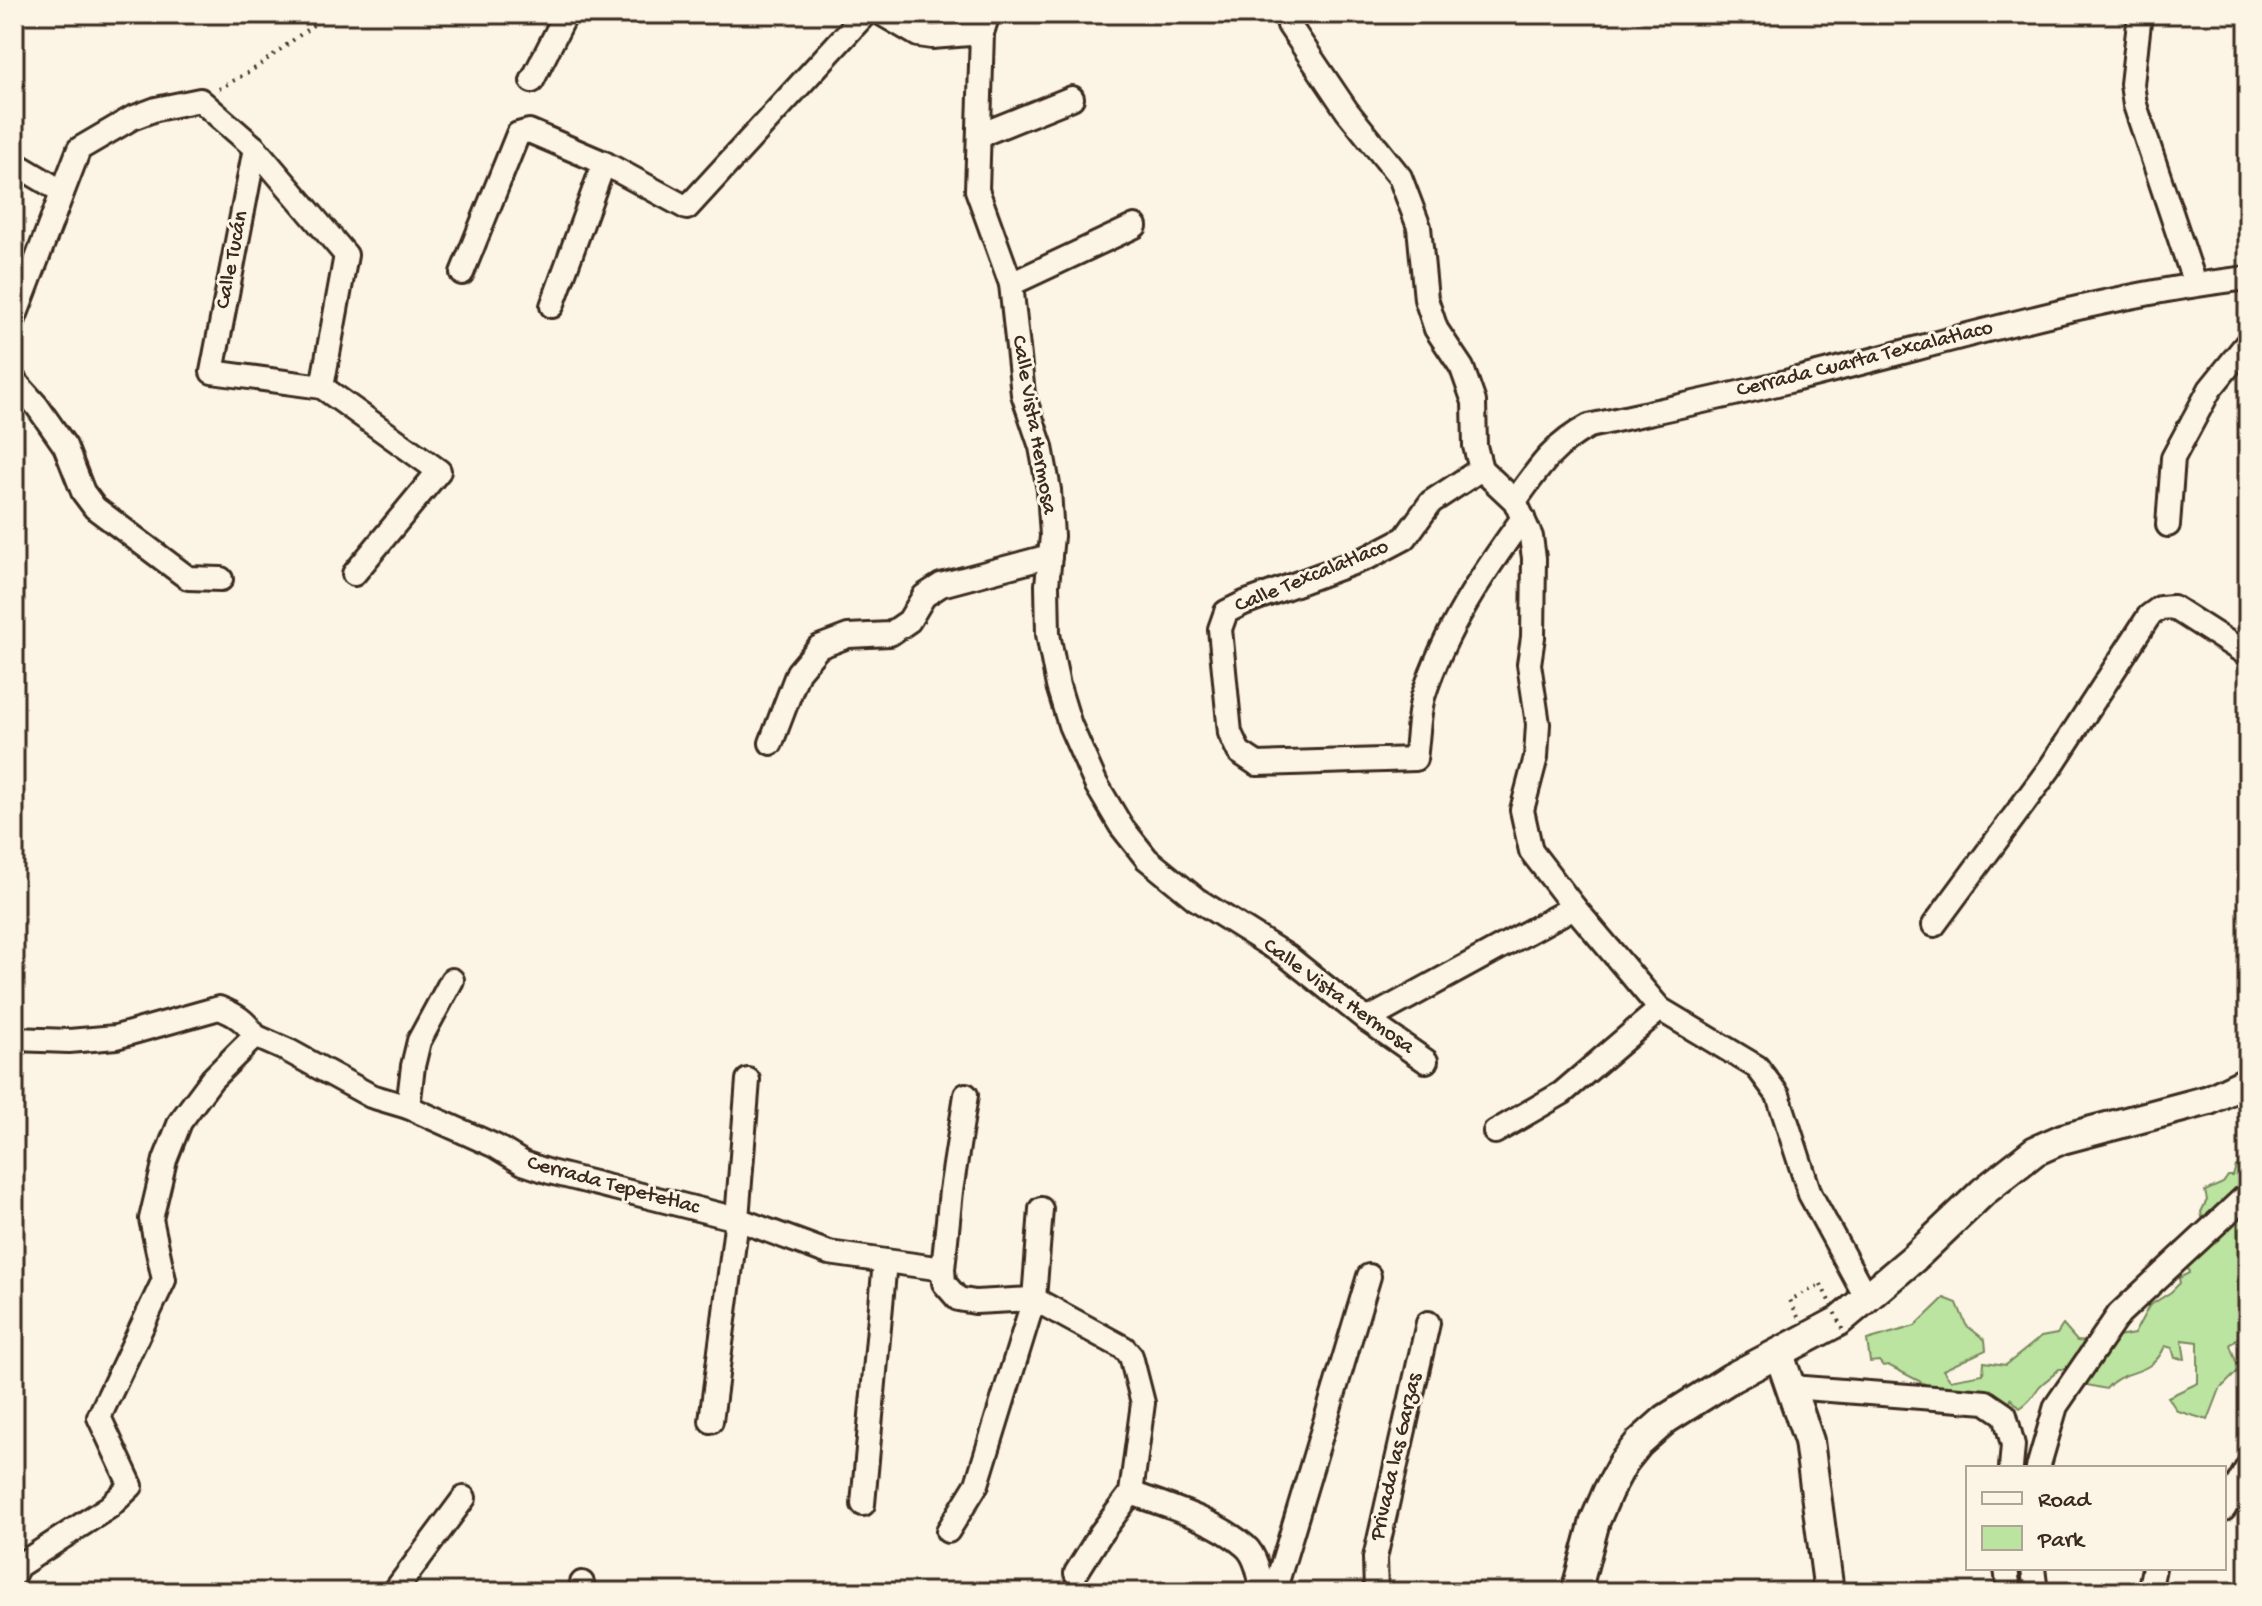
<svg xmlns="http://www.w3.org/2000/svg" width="2262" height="1606" font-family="'Gochi Hand',sans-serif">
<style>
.green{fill:#bae4a0;stroke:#7a875f;stroke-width:2}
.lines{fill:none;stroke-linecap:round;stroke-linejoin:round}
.minor-casing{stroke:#3b2a1e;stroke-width:28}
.major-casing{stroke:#3b2a1e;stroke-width:34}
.path{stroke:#3b2a1e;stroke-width:4;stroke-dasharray:2 6;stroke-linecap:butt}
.minor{stroke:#fcf5e5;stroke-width:22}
.major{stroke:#fcf5e5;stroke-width:28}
.path-bridge{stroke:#3b2a1e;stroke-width:4;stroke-dasharray:2 6;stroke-linecap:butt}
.labels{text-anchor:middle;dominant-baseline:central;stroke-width:6;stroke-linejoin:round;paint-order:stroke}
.street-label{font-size:22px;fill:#3b2a1e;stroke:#fcf5e5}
</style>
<rect width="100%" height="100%" fill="#fcf5e5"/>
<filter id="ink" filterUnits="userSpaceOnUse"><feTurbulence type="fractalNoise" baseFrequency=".0125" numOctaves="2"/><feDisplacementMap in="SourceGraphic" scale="16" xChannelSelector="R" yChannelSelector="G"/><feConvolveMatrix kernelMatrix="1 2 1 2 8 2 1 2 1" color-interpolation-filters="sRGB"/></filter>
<g filter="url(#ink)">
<path class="green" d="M2236 1166 2248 1167V1328L2230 1345 2239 1370 2220 1389 2208 1420 2177 1411 2168 1397 2198 1383V1342L2182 1340 2185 1359 2175 1358 2172 1348 2165 1346C2151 1379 2123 1367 2106 1389L2087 1385 2086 1377 2072 1369H2059C2053 1376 2049 1378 2043 1383 2033 1391 2036 1398 2020 1408L2011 1399 2006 1417 1958 1401 1888 1365 1883 1366 1879 1361 1870 1362 1867 1340 1915 1326 1944 1298 1957 1303 1966 1325 1985 1340 1986 1350 1943 1370 1950 1380 1983 1374 1984 1362 2006 1365 2041 1337 2057 1334 2063 1325 2077 1341 2089 1342 2134 1334 2149 1306 2171 1292 2180 1283 2179 1278 2189 1273 2187 1263 2205 1231 2201 1212 2207 1200 2205 1191 2223 1183 2228 1176H2233Z"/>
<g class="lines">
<g class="minor-casing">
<g id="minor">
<path d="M882 14 918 35 932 37 982 33"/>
<path d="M988 14 982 33 977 190 1011 284 1023 394 1041 447 1049 490 1052 536 1047 585 1048 634 1058 686 1070 725 1096 784 1121 826 1147 859 1196 899 1287 956 1367 1020 1426 1061"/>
<path d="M1287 14 1289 25 1347 111 1400 177 1419 227 1426 299 1436 329 1462 368 1474 402 1475 446 1481 469 1515 501 1531 537 1534 558 1533 637 1529 664 1538 724 1536 757 1522 810 1531 851 1574 907 1660 1009 1757 1067 1778 1095 1810 1194 1867 1299"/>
<path d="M2140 14 2132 84 2135 105 2195 284"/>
<path d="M532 81 566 14"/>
<path d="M980 135 1072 98"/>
<path d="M255 148 212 372 322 387 439 471 354 574"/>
<path d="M14 163 61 191"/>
<path d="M462 273 518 134 529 131 604 163 687 208 865 14"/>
<path d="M1011 284 1135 226"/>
<path d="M552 306 604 163"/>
<path d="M14 319 79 149 132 118 156 109 200 100 255 148 346 255 322 387"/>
<path d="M14 380 37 406 65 446 83 492 95 508 188 578 221 579"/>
<path d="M1481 469 1431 502 1405 538 1369 557 1244 603 1226 612 1220 629 1230 733 1239 752 1257 764 1415 759C1418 739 1418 716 1423 697 1444 631 1483 573 1523 518"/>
<path d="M1515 501C1538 469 1553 445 1589 426 1655 411 1721 398 1785 382 1939 345 2091 296 2248 278"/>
<path d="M2168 525 2173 458 2210 389 2248 342"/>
<path d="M771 743 798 672 819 647 848 636 890 634 909 621 924 596 941 585 1050 556"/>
<path d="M1934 925 2052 765 2149 616 2160 608 2173 607 2248 655"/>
<path d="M1367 1020 1574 907"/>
<path d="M255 1036 289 1051 371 1096 408 1107 495 1146 523 1163 550 1172 737 1219 829 1253 943 1269"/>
<path d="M14 1039 69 1041 116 1037 219 1008C235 1014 246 1021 255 1036"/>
<path d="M966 1095 951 1191 943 1269 944 1283 958 1299 975 1302 1034 1299 1124 1348 1131 1356 1143 1403 1131 1493 1101 1533 1076 1573"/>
<path d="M408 1107 413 1066 419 1041 452 980"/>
<path d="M1495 1132 1562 1093 1660 1009"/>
<path d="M1791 1387 1986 1402 2005 1415 2013 1445 2011 1468"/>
<path d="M711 1421 737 1219 748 1080"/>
<path d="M2038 1468 2056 1406 2119 1314 2248 1194"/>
<path d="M1131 1493C1169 1507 1213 1519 1245 1546 1256 1555 1261 1578 1262 1592"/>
<path d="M863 1504 885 1261"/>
<path d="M2224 1509 2248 1466"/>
<path d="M948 1531 977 1484 1034 1299 1041 1209"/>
<path d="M2006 1568 2009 1592"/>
<path d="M2033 1568 2036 1592"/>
<path d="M14 1574 18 1566 109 1507 131 1486 99 1417 164 1280 151 1219 165 1160 180 1122 212 1079 255 1036"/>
<path d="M582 1583 583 1592"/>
<path d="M394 1592 464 1498"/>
<path d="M1274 1592 1369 1276"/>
<path d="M1376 1592 1375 1558 1428 1323"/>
<path d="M2149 1592 2154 1568"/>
</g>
</g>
<g class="major-casing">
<g id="major">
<path d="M1779 1354 1809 1441 1829 1592"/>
<path d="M1576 1592 1595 1521 1608 1491 1623 1463 1639 1443 1666 1419 1731 1378 1839 1321 1914 1258 1983 1192 2035 1151 2062 1139 2209 1100 2248 1081"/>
</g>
</g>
<g class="path">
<path d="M219 89 257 67 328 14"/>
<path d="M1798 1317 1790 1300 1821 1284"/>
</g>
<use href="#minor" class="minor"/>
<use href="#major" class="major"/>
<path class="path-bridge" d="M1821 1284 1846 1337"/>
</g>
</g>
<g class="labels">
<g class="street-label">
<text transform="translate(233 260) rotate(-79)">Calle Tucán</text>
<text transform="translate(1865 360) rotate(-14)">Cerrada Cuarta Texcalatlaco</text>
<text transform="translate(1033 425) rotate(80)">Calle Vista Hermosa</text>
<text transform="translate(1312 577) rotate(-22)">Calle Texcalatlaco</text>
<text transform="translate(1338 997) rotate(36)">Calle Vista Hermosa</text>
<text transform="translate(613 1186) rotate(15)">Cerrada Tepetetlac</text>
<text transform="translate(1397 1457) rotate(-77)">Privada las Garzas</text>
</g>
</g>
<rect width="2262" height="1606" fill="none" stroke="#fcf5e5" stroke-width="48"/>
<rect x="24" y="24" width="2214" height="1558" fill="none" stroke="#3b2a1e" stroke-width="3" filter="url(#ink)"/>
<rect x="1966" y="1466" width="260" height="104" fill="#fcf5e5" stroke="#afa495" stroke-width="2"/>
<rect x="1982" y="1492" width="40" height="12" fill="#fcf5e5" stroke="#afa495" stroke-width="2"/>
<text x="2038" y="1506" font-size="24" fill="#3b2a1e">Road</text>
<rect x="1982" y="1526" width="40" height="24" fill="#bae4a0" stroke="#afa495" stroke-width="2"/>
<text x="2038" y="1546" font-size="24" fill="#3b2a1e">Park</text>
</svg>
